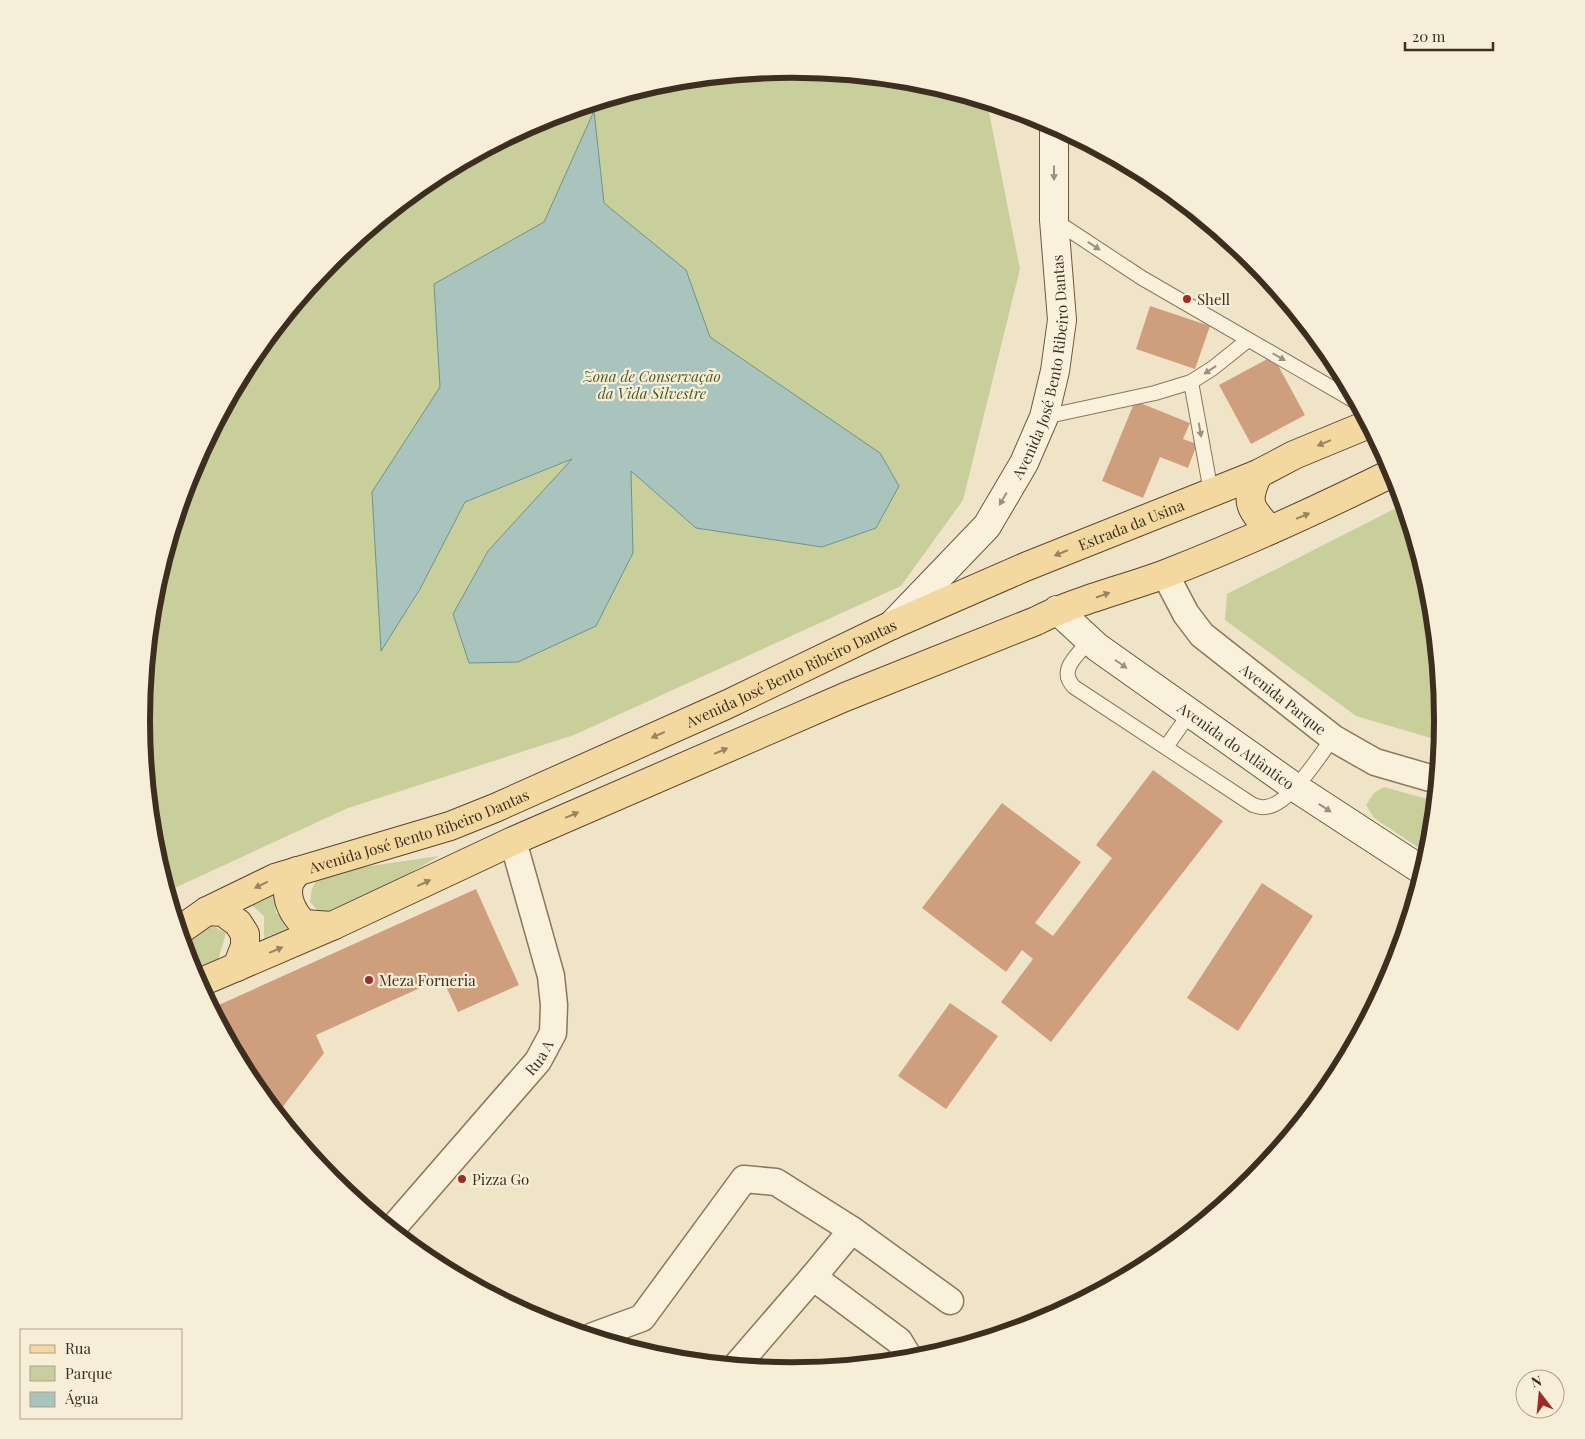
<svg xmlns="http://www.w3.org/2000/svg" width="1585" height="1439" font-family="'Playfair Display',serif">
<style>
.green{fill:#c9cf9b}
.water{fill:#a9c4bc;stroke:#6f938a}
.building{fill:#cf9f7d}
.lines{fill:none;stroke-linecap:round;stroke-linejoin:round}
.lane-casing{stroke:#8d765c;stroke-width:16}
.street-casing{stroke:#8d765c;stroke-width:29}
.secondary-casing{stroke:#6f573f;stroke-width:30}
.primary-casing{stroke:#5b4430;stroke-width:30}
.lane{stroke:#faf1dc;stroke-width:14}
.street{stroke:#faf1dc;stroke-width:26}
.secondary{stroke:#faf1dc;stroke-width:28}
.primary{stroke:#f3d9a0;stroke-width:28}
.oneway{fill:#9c907e}
.oneway2{fill:#988460}
.poi-dot{fill:#9e2a2b;stroke:#f7eed8;stroke-width:2}
.labels{text-anchor:middle;dominant-baseline:central;stroke-width:4.5;stroke-linejoin:round;paint-order:stroke}
.poi-label{font-size:15px;fill:#3d2e20;stroke:#f7eed8;text-anchor:start}
.street-label{font-size:15px;fill:#3d2e20;stroke:#f7eed8}
.park-label{font-size:15px;font-style:italic;fill:#4d5a26;stroke:#f7eed8}
.rim{fill:none;stroke:#3d2e20;stroke-width:6}
</style>
<rect width="100%" height="100%" fill="#f0e4c8"/>
<g class="green">
<path d="M793 69 920 81 987 102 1020 269 963 500 901 586 574 735 348 808 168 891 154 846 142 719 154 592 191 470 252 358 333 259 431 178 544 118 666 81Z"/>
<path d="M1404 504 1431 593 1443 720 1441 741 1356 716 1225 620 1227 594Z"/>
<path d="M1384 787 1435 801 1431 847 1428 854 1374 818 1366 805 1374 793Z"/>
<path d="M439 856 336 916 319 912 310 902 312 888 321 873Z"/>
<path d="M274 888 276 913 295 925 264 938V916L246 900Z"/>
<path d="M200 923 215 927 226 933 218 960 191 968 182 939Z"/>
</g>
<path class="water" d="M594 111 604 203 686 270 710 337 880 453 899 486 876 528 822 547 696 528 631 471 633 553 596 626 518 662 469 663 453 614 488 551 572 459 465 502 420 589 381 651 372 492 440 387 434 284 544 222Z"/>
<g class="building">
<path d="M1150 306 1210 326 1195 369 1136 349Z"/>
<path d="M1273 356 1305 415 1251 444 1219 385Z"/>
<path d="M1135 401 1190 423 1183 439 1197 444 1188 468 1160 457 1143 498 1102 481Z"/>
<path d="M1153 770 1223 821 1051 1042 1001 1002 1033 959 1022 950 1006 972 922 908 1002 803 1081 862 1035 923 1053 936 1112 858 1096 845Z"/>
<path d="M1262 883 1313 916 1238 1031 1187 998Z"/>
<path d="M476 889 519 985 458 1012 442 978 316 1035 324 1053 278 1113 251 1081 212 1008Z"/>
<path d="M950 1003 998 1036 946 1109 898 1076Z"/>
</g>
<g class="lines">
<g class="lane-casing">
<g id="lane">
<path d="M1054 220 1142 278 1358 403"/>
<path d="M1191 382 1211 492"/>
<path d="M1044 417 1155 393 1191 382 1213 368 1248 340"/>
<path d="M1089 641C1078 655 1057 670 1074 687L1253 805C1257 806 1261 808 1265 807 1289 806 1319 756 1333 738"/>
<path d="M1166 747 1190 713"/>
</g>
</g>
<g class="street-casing">
<g id="street">
<path id="s1" d="M1165 574 1186 614 1202 635 1333 738 1375 762 1437 780"/>
<path id="s2" d="M392 1229 538 1061 553 1033 554 1005 551 976 513 841"/>
<path d="M813 1277 852 1230"/>
<path d="M593 1336 642 1318 744 1179 776 1182 852 1230 950 1301"/>
<path d="M737 1365 813 1277 899 1341 910 1359"/>
</g>
</g>
<g class="secondary-casing">
<g id="secondary">
<path id="s3" d="M1057 610 1097 647 1296 788 1423 871"/>
<path id="s4" d="M892 625 987 526 1024 463 1044 417 1055 371 1062 320 1054 220V125"/>
</g>
</g>
<g class="primary-casing">
<g id="primary">
<path d="M1258 474C1245 503 1249 507 1270 530"/>
<path d="M297 871C295 875 290 880 289 885 285 899 294 915 304 924L332 926"/>
<path d="M207 911 223 912 238 923 245 934V946L237 967"/>
<path id="s5" d="M180 930 207 911 275 878 450 826 495 808 728 704 892 625 1025 567 1258 474 1294 455 1369 424"/>
<path d="M199 983 332 926 513 841 845 697 1036 621C1077 600 1122 590 1165 574 1243 544 1319 509 1394 472"/>
</g>
</g>
<use href="#lane" class="lane"/>
<use href="#street" class="street"/>
<use href="#secondary" class="secondary"/>
<use href="#primary" class="primary"/>
</g>
<defs><path id="oneway-solid" d="M-6-.8H1V-3.2L6.5 0L1 3.2V.8H-6Z" transform="scale(1.25)"/></defs>
<g class="oneway">
<use href="#oneway-solid" transform="translate(1054 173) rotate(90)"/>
<use href="#oneway-solid" transform="translate(1094 246) rotate(33)"/>
<use href="#oneway-solid" transform="translate(1279 357) rotate(30)"/>
<use href="#oneway-solid" transform="translate(1210 370) rotate(146)"/>
<use href="#oneway-solid" transform="translate(1200 430) rotate(80)"/>
<use href="#oneway-solid" transform="translate(1003 499) rotate(120)"/>
<use href="#oneway-solid" transform="translate(1121 664) rotate(35)"/>
<use href="#oneway-solid" transform="translate(1325 808) rotate(33)"/>
</g>
<g class="oneway2">
<use href="#oneway-solid" transform="translate(1324 443) rotate(157)"/>
<use href="#oneway-solid" transform="translate(1303 516) rotate(-23)"/>
<use href="#oneway-solid" transform="translate(1061 553) rotate(158)"/>
<use href="#oneway-solid" transform="translate(1103 595) rotate(-19)"/>
<use href="#oneway-solid" transform="translate(658 735) rotate(156)"/>
<use href="#oneway-solid" transform="translate(721 751) rotate(-23)"/>
<use href="#oneway-solid" transform="translate(572 815) rotate(-23)"/>
<use href="#oneway-solid" transform="translate(424 883) rotate(-25)"/>
<use href="#oneway-solid" transform="translate(261 885) rotate(154)"/>
<use href="#oneway-solid" transform="translate(276 950) rotate(-23)"/>
</g>
<g class="poi-dot">
<circle cx="1187" cy="299" r="5"/>
<circle cx="369" cy="980" r="5"/>
<circle cx="462" cy="1179" r="5"/>
</g>
<g class="labels">
<g class="poi-label">
<text x="1197" y="299">Shell</text>
<text x="379" y="980">Meza Forneria</text>
<text x="472" y="1179">Pizza Go</text>
</g>
<g class="street-label">
<text stroke="none"><textPath href="#s4" startOffset="309">Avenida José Bento Ribeiro Dantas</textPath></text>
<text stroke="none"><textPath href="#s5" startOffset="1036">Estrada da Usina</textPath></text>
<text stroke="none"><textPath href="#s5" startOffset="665">Avenida José Bento Ribeiro Dantas</textPath></text>
<text stroke="none"><textPath href="#s1" startOffset="175">Avenida Parque</textPath></text>
<text stroke="none"><textPath href="#s3" startOffset="225">Avenida do Atlântico</textPath></text>
<text stroke="none"><textPath href="#s5" startOffset="260">Avenida José Bento Ribeiro Dantas</textPath></text>
<text stroke="none"><textPath href="#s2" startOffset="226">Rua A</textPath></text>
</g>
<g class="park-label">
<text x="652" y="376">Zona de Conservação<tspan x="652" dy="17">da Vida Silvestre</tspan></text>
</g>
</g>
<path d="M0 0H1585V1439H0ZM150 720a642 642 0 1 1 1284 0a642 642 0 1 1-1284 0Z" fill="#f7eed8" fill-rule="evenodd"/>
<path class="rim" d="M150 720a642 642 0 1 1 1284 0a642 642 0 1 1-1284 0Z"/>
<rect x="20" y="1329" width="162" height="90" fill="#f7eed8" stroke="#ada18e"/>
<rect x="30" y="1345" width="25" height="8" fill="#f3d9a0" stroke="#ada18e"/>
<text x="65" y="1354" font-size="15" fill="#3d2e20">Rua</text>
<rect x="30" y="1366" width="25" height="15" fill="#c9cf9b" stroke="#ada18e"/>
<text x="65" y="1379" font-size="15" fill="#3d2e20">Parque</text>
<rect x="30" y="1392" width="25" height="15" fill="#a9c4bc" stroke="#ada18e"/>
<text x="65" y="1404" font-size="15" fill="#3d2e20">Água</text>
<g transform="translate(1540 1394) rotate(344)"><circle r="24" fill="#f7eed8" stroke="#ada18e"/>
<path d="M0-4L9 19L0 12L-9 19Z" fill="#9e2a2b"/>
<text y="-8" font-size="14" font-weight="bold" text-anchor="middle" fill="#3d2e20">N</text>
</g>
<path d="M1405 42v8h88v-8" fill="none" stroke="#3d2e20" stroke-width="2.5"/>
<text x="1412" y="42" font-size="15" fill="#3d2e20" stroke="#f7eed8" stroke-width="4" paint-order="stroke">20 m</text>
</svg>
